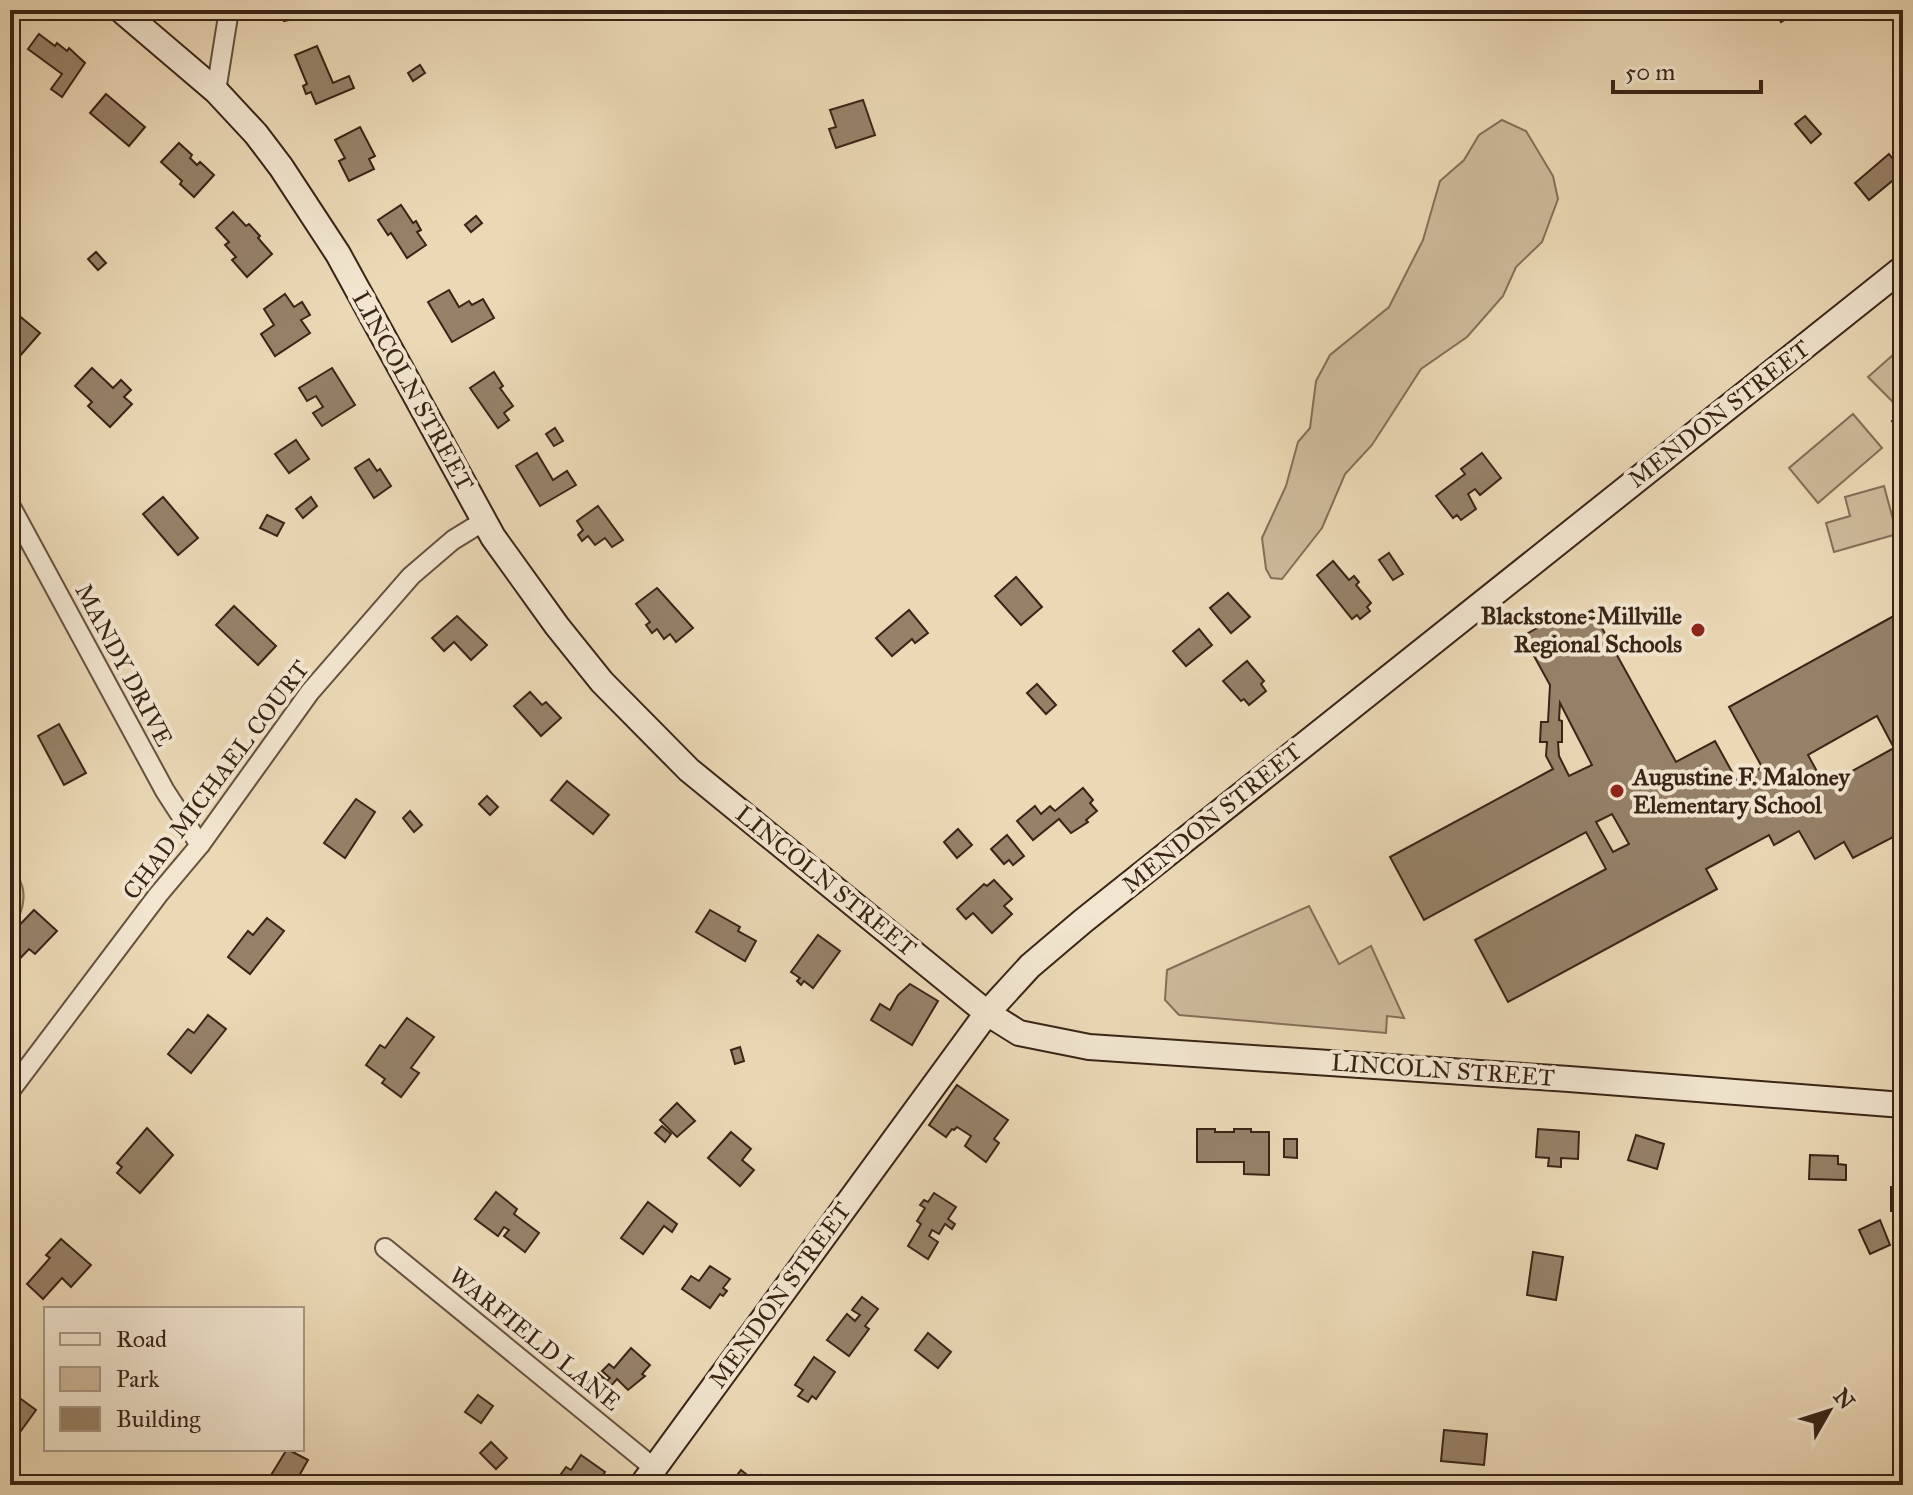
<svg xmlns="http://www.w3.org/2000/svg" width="1913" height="1495" font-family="'IM FELL Great Primer',serif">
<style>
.green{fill:#cdba9b;stroke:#836f58;stroke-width:2}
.building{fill:#968269;stroke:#392416;stroke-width:2;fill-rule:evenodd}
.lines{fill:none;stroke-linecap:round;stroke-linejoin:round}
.street-casing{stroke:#66513e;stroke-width:22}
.secondary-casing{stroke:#392416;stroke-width:28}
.street{stroke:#f2e6d0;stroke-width:18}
.secondary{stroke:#f2e6d0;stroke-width:24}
.poi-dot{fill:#8f2418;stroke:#f2e6d0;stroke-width:3}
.labels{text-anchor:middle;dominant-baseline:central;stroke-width:8;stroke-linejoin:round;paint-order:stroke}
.street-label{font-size:24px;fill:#392416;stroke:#f2e6d0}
.poi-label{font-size:24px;font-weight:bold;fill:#392416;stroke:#f2e6d0;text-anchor:end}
</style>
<rect width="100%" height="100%" fill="#ebd9b6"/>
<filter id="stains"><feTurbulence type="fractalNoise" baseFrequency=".0025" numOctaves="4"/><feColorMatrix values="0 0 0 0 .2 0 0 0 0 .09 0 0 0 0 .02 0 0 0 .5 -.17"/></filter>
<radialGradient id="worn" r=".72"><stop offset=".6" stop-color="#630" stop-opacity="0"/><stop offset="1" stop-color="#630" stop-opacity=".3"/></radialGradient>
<g class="green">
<path d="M1502 120 1526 131 1553 176 1558 199 1542 242 1516 267 1503 296 1467 337 1421 369 1372 445 1345 474 1322 528 1282 579 1271 578 1266 569 1262 538 1286 486 1298 442 1310 428 1316 381 1330 355 1389 307 1423 240 1440 181 1464 160 1479 135Z"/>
<path d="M1903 346V412L1868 377Z"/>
<path d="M1853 414 1882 448 1818 503 1789 468Z"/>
<path d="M1884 486 1897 534 1834 552 1826 523 1850 516 1845 497Z"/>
<path d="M10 869C31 885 25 912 10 932Z"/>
<path d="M1309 906 1339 964 1371 946 1404 1018 1387 1016 1386 1033 1179 1015 1165 1000 1167 970Z"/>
</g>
<g class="building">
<path d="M273 10H301L303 17 284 21 281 12 274 14Z"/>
<path d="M1774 10H1795L1797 12 1781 22Z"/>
<path d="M39 34 55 46 57 43 67 51 69 48 85 63 62 97 51 89 62 74 28 49Z"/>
<path d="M317 46 333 83 349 76 354 88 316 104 311 92 306 94 303 86 307 84 295 55Z"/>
<path d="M420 65 425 73 413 81 408 73Z"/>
<path d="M106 94 145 127 129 146 90 113Z"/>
<path d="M863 100 875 135 836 148 829 129 836 127 830 110Z"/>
<path d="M1805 116 1821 134 1811 143 1795 124Z"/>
<path d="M360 127 375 156 369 159 374 169 349 181 339 161 345 158 335 140Z"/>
<path d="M179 143 192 155 190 158 197 165 200 162 214 175 194 197 180 184 182 181 161 162Z"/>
<path d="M1889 154 1903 172 1869 200 1855 183Z"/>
<path d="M401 205 413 223 416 221 421 230 417 232 426 245 407 258 391 233 388 235 378 220Z"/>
<path d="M233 212 246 226 249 224 260 236 258 238 272 254 247 277 232 260 236 257 225 245 229 242 216 228Z"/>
<path d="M476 216 482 223 471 232 465 225Z"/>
<path d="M96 252 106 263 98 270 88 259Z"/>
<path d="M449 290 459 307 469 301 472 305 483 299 494 318 452 342 428 302Z"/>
<path d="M285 294 294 307 302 302 310 315 301 320 310 333 275 356 261 334 274 325 264 309Z"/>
<path d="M10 308 40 333 19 357 10 349Z"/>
<path d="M92 368 113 388 121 380 131 390 124 397 132 404 110 427 88 406 92 402 75 386Z"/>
<path d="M332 368 355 405 322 426 313 413 323 407 316 396 307 401 299 388Z"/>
<path d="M494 372 503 386 500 388 513 406 504 413 509 420 498 428 470 388Z"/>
<path d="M1899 415 1903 419V433L1892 421Z"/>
<path d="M555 428 563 441 554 446 546 434Z"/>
<path d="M296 440 309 459 289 473 275 454Z"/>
<path d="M537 453 553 480 567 471 576 485 540 506 516 466Z"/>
<path d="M1482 453 1501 478 1480 495 1475 489 1468 494 1476 509 1461 520 1457 515 1453 518 1436 496 1465 474 1461 469Z"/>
<path d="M369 459 377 471 380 469 391 486 374 498 355 468Z"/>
<path d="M163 497 198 538 178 555 143 514Z"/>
<path d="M311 497 317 506 303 518 296 509Z"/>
<path d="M598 506 623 540 612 547 605 538 595 545 588 536 582 541 578 535 583 530 577 521Z"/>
<path d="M267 515 284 523 277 536 260 528Z"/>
<path d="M1389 553 1403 574 1393 580 1379 560Z"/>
<path d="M1333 561 1349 580 1354 576 1359 582 1356 585 1371 603 1367 607 1370 611 1360 619 1357 615 1352 619 1317 575Z"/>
<path d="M1016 577 1042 607 1021 625 995 596Z"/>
<path d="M657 588 693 628 676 642 670 634 664 639 657 629 652 633 646 625 650 622 636 604Z"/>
<path d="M1228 593 1250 617 1231 633 1210 608Z"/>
<path d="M234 606 276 646 258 665 216 625Z"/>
<path d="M909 610 928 633 915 643 912 639 892 656 876 638Z"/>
<path d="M1592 610 1676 762 1715 741 1737 781 1762 767 1729 707 1901 612 1903 616V832L1853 858 1844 842 1815 859 1799 831 1774 845 1769 835 1706 869 1717 889 1508 1002 1475 940 1606 869 1586 832 1424 920 1390 857 1553 769 1546 756 1547 742H1540L1541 722H1548L1550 685 1523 636 1555 618 1560 627ZM1560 703 1592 765 1569 776 1559 756 1558 742H1562V721L1559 720ZM1877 716 1894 748 1825 786 1808 755ZM1612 814 1629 844 1613 852 1596 822Z"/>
<path d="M457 616 487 645 471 660 454 642 444 651 432 638Z"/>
<path d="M1199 629 1212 645 1186 666 1173 651Z"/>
<path d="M1247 661 1264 681 1261 684 1266 691 1249 705 1244 699 1241 701 1223 681Z"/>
<path d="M1037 684 1056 705 1046 714 1027 693Z"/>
<path d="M530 692 542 705 546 702 561 718 541 736 514 706Z"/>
<path d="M59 724 86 773 64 785 38 736Z"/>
<path d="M567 781 609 815 593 834 551 800Z"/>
<path d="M1083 788 1093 800 1090 803 1097 811 1086 820 1088 822 1071 833 1059 819 1033 840 1017 821 1035 806 1041 814 1050 806 1055 811Z"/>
<path d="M487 796 498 807 490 815 479 804Z"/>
<path d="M356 799 375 812 345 858 324 843Z"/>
<path d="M410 811 422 825 414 832 403 818Z"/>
<path d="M958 829 972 845 957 858 944 842Z"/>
<path d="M1007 835 1024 856 1013 865 1009 860 1004 864 991 849Z"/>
<path d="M994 880 1012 899 1004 906 1012 914 992 933 973 913 966 919 957 909 984 884 987 886Z"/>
<path d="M34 910 57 931 35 954 29 949 12 967 10 964V935Z"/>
<path d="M710 910 740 927 738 931 756 941 745 961 696 932Z"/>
<path d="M267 918 284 931 250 974 228 957 248 931 253 935Z"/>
<path d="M818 935 840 951 813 988 804 981 801 985 797 981 800 978 791 972Z"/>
<path d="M910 984 938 1001 912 1045 871 1020 880 1004 890 1010 898 995Z"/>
<path d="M208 1015 226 1029 191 1073 168 1054 188 1029 194 1033Z"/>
<path d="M407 1018 434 1037 411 1068 419 1073 401 1097 382 1083 385 1079 366 1065 380 1045 385 1048Z"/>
<path d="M740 1047 744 1061 735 1064 731 1050Z"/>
<path d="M957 1085 1008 1120 994 1139 999 1143 986 1162 965 1146 971 1136 957 1127 954 1130 952 1129 946 1137 929 1125Z"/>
<path d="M677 1103 695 1121 677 1137 660 1120Z"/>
<path d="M662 1126 671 1134 665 1142 655 1133Z"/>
<path d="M147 1128 173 1155 140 1193 117 1173 122 1167 117 1163Z"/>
<path d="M1197 1129H1215V1132H1234V1129H1251V1132H1269V1175L1244 1174V1162H1197Z"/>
<path d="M1538 1129 1579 1132 1578 1159 1561 1158V1167L1548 1166 1549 1158 1536 1157Z"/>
<path d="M731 1132 751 1149 742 1160 754 1170 740 1186 708 1158Z"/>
<path d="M1636 1135 1664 1144 1657 1169 1628 1160Z"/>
<path d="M1284 1139H1297V1158L1284 1157Z"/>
<path d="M1810 1155 1838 1156V1164L1846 1165V1180L1809 1179Z"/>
<path d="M1891 1187 1903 1188V1207L1898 1206V1211H1891Z"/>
<path d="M496 1192 517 1209 514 1214 539 1233 525 1252 504 1236 509 1230 504 1227 498 1236 475 1219Z"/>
<path d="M934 1193 956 1207 948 1219 955 1224 952 1229 945 1224 939 1234 932 1230 929 1236 938 1242 928 1259 908 1246 921 1224 917 1221 925 1208 920 1205 924 1200 928 1202Z"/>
<path d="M648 1202 677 1224 672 1232 664 1226 643 1254 621 1238Z"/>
<path d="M1880 1220 1890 1245 1870 1254 1859 1230Z"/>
<path d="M61 1239 91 1265 71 1287 62 1278 43 1299 27 1284 50 1258 46 1255Z"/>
<path d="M1533 1252 1563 1257 1556 1300 1527 1295Z"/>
<path d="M710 1266 730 1279 723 1288 727 1291 723 1296 720 1294 710 1308 682 1289 691 1276 699 1281Z"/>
<path d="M862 1297 878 1309 865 1326 869 1329 849 1356 827 1340 847 1314 855 1321 860 1315 852 1310Z"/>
<path d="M928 1333 951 1352 938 1368 915 1350Z"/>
<path d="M631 1348 650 1365 642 1374 645 1376 628 1390 617 1379 601 1397 587 1384 598 1373 607 1381 610 1378 602 1371 609 1364 614 1368Z"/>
<path d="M814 1357 835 1372 816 1399 812 1396 808 1402 798 1396 803 1390 795 1385Z"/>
<path d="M10 1391 36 1410 20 1432 10 1425Z"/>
<path d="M478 1395 493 1406 481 1423 465 1412Z"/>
<path d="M1444 1430 1487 1434 1484 1465 1441 1461Z"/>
<path d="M491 1442 507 1458 496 1469 480 1453Z"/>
<path d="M287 1449 308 1460 294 1485H265Z"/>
<path d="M581 1455 605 1472 596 1485H562L556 1481 566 1467 571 1470Z"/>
<path d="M741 1470 756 1482 761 1475 774 1485H741L734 1479Z"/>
</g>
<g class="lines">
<g class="street-casing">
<g id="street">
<path d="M216 91 229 10"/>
<path d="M10 505 165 791 200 845"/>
<path d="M10 1091 158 895 200 845 310 692 411 576 453 540 484 521"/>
<path d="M385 1248 654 1468"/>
</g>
</g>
<g class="secondary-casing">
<g id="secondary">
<path d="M121 10 216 91 256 134 281 167 338 254 493 537 557 626 602 682 689 770 987 1013 1019 1033 1089 1047 1569 1079 1903 1105"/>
<path d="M642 1485 987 1013 1030 966 1083 921 1903 268"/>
</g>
</g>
<use href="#street" class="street"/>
<use href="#secondary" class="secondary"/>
</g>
<g class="poi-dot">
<circle cx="1698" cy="630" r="8"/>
<circle cx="1617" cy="791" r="8"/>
</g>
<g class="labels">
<g class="street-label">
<text transform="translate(413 391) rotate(61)">LINCOLN STREET</text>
<text transform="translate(1719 414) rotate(-38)">MENDON STREET</text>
<text transform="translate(124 665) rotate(62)">MANDY DRIVE</text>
<text transform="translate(216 780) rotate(-53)">CHAD MICHAEL COURT</text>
<text transform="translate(1212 818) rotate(-39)">MENDON STREET</text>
<text transform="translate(826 881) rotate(39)">LINCOLN STREET</text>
<text transform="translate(1443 1070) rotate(4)">LINCOLN STREET</text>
<text transform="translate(780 1295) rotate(-54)">MENDON STREET</text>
<text transform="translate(535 1339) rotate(39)">WARFIELD LANE</text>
</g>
<g class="poi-label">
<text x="1682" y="616">Blackstone-Millville<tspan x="1682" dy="28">Regional Schools</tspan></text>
<text x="1633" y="777" text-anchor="start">Augustine F. Maloney<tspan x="1633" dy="28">Elementary School</tspan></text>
</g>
</g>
<rect width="1913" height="1495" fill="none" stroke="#ebd9b6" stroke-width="40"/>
<rect x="12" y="12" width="1889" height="1471" fill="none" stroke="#392416" stroke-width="4"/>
<rect x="20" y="20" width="1873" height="1455" fill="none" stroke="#392416" stroke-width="2"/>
<rect x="44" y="1307" width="260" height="144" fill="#f2e6d0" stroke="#a89886" stroke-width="2"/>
<rect x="60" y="1333" width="40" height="12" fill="#f2e6d0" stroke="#a89886" stroke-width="2"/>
<text x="116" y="1347" font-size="24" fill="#392416">Road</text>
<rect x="60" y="1367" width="40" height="24" fill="#cdba9b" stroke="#a89886" stroke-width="2"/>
<text x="116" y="1387" font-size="24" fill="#392416">Park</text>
<rect x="60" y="1407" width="40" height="24" fill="#968269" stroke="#a89886" stroke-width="2"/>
<text x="116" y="1427" font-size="24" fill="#392416">Building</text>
<g transform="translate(1829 1411) rotate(51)" stroke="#f2e6d0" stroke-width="6" paint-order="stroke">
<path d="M0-6L14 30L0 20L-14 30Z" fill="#392416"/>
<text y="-12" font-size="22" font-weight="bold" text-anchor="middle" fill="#392416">N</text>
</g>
<path d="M1613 80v12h148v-12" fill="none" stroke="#392416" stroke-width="4"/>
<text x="1625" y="80" font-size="24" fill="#392416" stroke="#f2e6d0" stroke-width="6" paint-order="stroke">50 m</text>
<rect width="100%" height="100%" filter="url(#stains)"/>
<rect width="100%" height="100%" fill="url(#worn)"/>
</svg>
